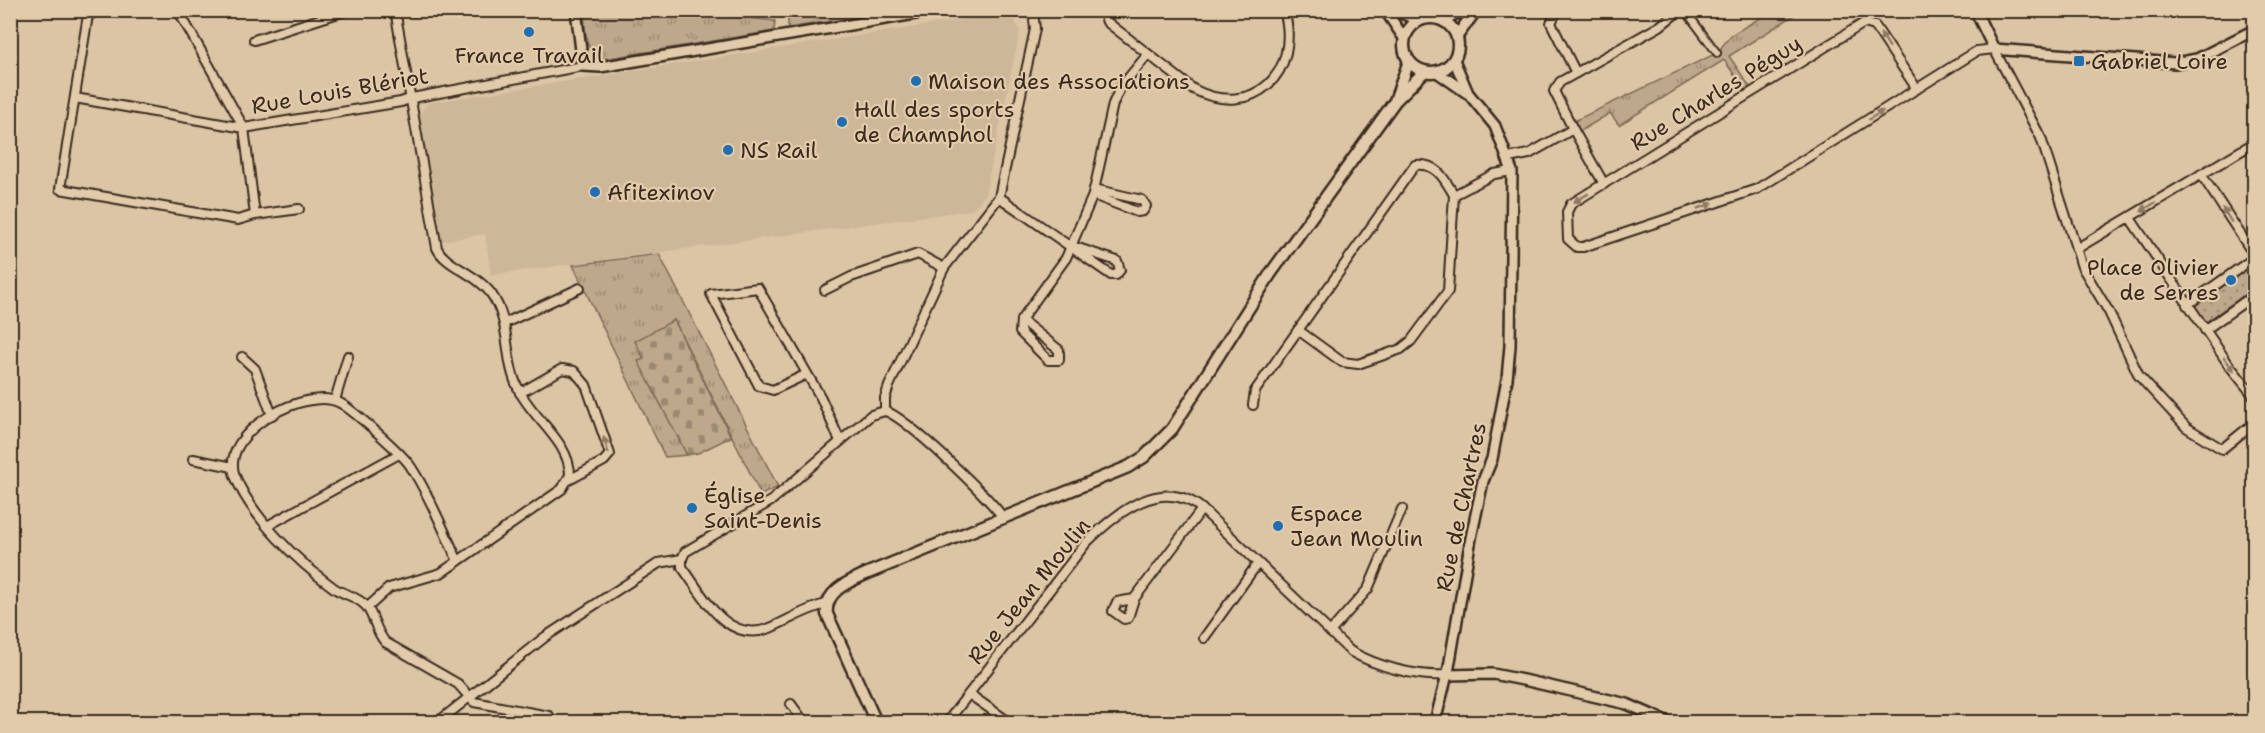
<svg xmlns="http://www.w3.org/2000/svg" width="2265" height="733" font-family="'Shantell Sans',sans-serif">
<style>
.built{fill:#ccb799}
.grass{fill:url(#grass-tufts);stroke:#7c6955;stroke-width:1.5}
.cemetery{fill:url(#cemetery-stones);stroke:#7c6955;stroke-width:1.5}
.park{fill:url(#park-dots);stroke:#7c6955;stroke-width:1.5}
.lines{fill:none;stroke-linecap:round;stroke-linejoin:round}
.pedestrian-casing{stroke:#3b2a1e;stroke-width:10}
.minor-casing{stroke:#3b2a1e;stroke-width:12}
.tertiary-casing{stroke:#3b2a1e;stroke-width:14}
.secondary-casing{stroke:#3b2a1e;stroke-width:15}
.pedestrian{stroke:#e2cbab;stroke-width:6}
.minor{stroke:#e2cbab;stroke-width:8}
.tertiary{stroke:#e2cbab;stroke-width:9}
.secondary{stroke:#e2cbab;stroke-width:10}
.oneway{fill:#8e7a64}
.poi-dot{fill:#1f6fb2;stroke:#e2cbab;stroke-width:2}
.labels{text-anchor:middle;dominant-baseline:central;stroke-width:4.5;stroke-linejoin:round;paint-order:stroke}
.poi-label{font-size:22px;fill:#3b2a1e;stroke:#e2cbab;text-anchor:start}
.street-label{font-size:22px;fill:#3b2a1e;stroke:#e2cbab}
</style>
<defs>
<pattern id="grass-tufts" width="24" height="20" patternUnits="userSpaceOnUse" patternTransform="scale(1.5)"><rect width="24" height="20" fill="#bea88c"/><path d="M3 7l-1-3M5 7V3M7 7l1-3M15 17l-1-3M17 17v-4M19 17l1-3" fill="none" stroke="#9c8972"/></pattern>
<pattern id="cemetery-stones" width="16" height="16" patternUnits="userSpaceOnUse" patternTransform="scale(1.5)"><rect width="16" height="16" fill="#bea88c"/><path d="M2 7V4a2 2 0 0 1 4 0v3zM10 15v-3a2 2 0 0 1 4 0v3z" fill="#9c8972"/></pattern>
<pattern id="park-dots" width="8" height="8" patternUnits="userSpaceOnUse" patternTransform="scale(1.5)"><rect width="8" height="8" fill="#bea88c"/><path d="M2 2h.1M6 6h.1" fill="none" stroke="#9c8972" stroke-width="1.8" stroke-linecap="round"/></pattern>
</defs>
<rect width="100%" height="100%" fill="#dbc5a5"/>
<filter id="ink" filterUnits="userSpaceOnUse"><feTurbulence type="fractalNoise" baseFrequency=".0167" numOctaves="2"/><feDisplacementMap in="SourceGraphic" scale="12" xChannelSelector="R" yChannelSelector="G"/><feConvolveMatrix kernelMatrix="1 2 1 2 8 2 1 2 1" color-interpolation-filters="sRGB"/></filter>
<g filter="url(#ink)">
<path class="built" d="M1011 12 1020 31 985 195 972 210 491 275 485 234 442 241 419 115 428 103Z"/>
<g class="grass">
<path d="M788 10H896V11L788 28Z"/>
<path d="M584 11H678L775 21 774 31 604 59C582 52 586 30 584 11Z"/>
<path d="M1772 11H1801L1729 56 1750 87 1745 90 1724 60 1619 125 1610 113 1579 132 1574 121 1717 53 1731 35Z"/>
<path d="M659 254 778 487 761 495 674 320 644 359 639 362 687 455 665 457 573 265Z"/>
</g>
<path class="cemetery" d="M674 320 731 437 698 453 687 455 638 361 644 359 635 341Z"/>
<path class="park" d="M2253 265 2254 288 2204 323 2193 305Z"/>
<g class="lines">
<g class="pedestrian-casing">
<path id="pedestrian" d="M1685 10 1717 53"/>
</g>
<g class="minor-casing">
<g id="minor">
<path d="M102 10 88 15 60 189 238 220 255 215 299 209"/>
<path d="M178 10 244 128 401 102 412 98 583 66"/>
<path d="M1103 10 1107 22 1193 89C1253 120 1302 73 1284 10"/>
<path d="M1557 10 1551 23 1576 73"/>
<path d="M2253 10 2254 13"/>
<path d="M254 40 348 10"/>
<path d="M1917 89 1875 26 1864 23 1571 204 1567 212 1568 239 1577 247H1583L1757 189 1977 51 1994 49 2041 138 2082 267 2109 312 2139 376 2186 427 2222 449 2254 423"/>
<path d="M75 98 244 128 255 215"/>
<path d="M1573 129 1554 91 1560 82 1660 26 1680 10"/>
<path d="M1508 158 1529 154 1573 129 1604 184"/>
<path d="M2201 174 2254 255"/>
<path d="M1093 195 1137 212 1143 211 1146 206 1142 200 1094 189"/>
<path d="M999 197 1111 275H1116L1120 270 1117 261 1072 246"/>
<path d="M2130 218 2229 365 2254 396"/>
<path d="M2076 249 2254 143"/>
<path d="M825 290 851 277 918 254 944 268"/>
<path d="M2187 305 2254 258"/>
<path d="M1021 320 1059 350V360H1048L1020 332 1021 320 1066 258 1093 195 1113 104 1120 88 1148 54"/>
<path d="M505 323 580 288"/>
<path d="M1298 330 1342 362 1358 364 1401 349 1411 341 1448 291 1454 195 1494 174 1512 171"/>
<path d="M2205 330 2254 295"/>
<path d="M242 357 255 369 272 415"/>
<path d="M807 374 773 390 759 386 711 294 758 288 821 398 840 441"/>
<path d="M520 393 562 369 574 371 586 385 610 454 604 461 569 480"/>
<path d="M335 400 348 356"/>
<path d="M1253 405 1255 391 1415 165C1437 163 1444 178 1454 195"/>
<path d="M885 411V398L889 386 944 268 999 197 1035 29 1033 10"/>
<path d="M885 411C906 417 991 499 1004 519"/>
<path d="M193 459 233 467"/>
<path d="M267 526 399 454"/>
<path d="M682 559 685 552 771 501 871 415 885 411"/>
<path d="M682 559V567C704 596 726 645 770 628 789 620 805 609 826 604"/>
<path d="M458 561C443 530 430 496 411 467 404 455 353 410 340 403 308 385 218 432 235 476 252 518 298 562 334 588 344 595 357 596 366 606 374 615 375 630 385 642L458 684 474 702 549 716V722"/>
<path d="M1134 599 1128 618 1124 619 1113 611 1117 602 1134 599 1202 509"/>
<path d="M368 607 389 588 441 573 562 489 570 475C570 442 532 418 519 390 503 360 512 324 492 295 478 274 445 266 437 248L395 10"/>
<path d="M1330 632 1368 589 1402 509"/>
<path d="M1204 638 1258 563"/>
<path d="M969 694 1009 722"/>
<path d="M791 704 804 722"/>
<path d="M438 722 545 637 659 563 682 559"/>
<path d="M947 722 1086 543C1116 513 1162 475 1202 509L1350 651C1376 666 1415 677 1446 675"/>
</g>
</g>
<g class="tertiary-casing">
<g id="tertiary">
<path d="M576 10 583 66 600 67 939 10"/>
<path d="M1385 10 1404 38"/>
<path d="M1395 10 1419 21"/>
<path d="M1975 10 1994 49 2175 63 2197 59 2254 30"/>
<path d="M1437 72 1467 93"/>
<path d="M1446 675 1493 674 1528 681 1627 704 1668 722"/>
<path d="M1435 722 1449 667 1471 538 1483 481 1492 459 1507 379 1510 346 1512 171 1495 126 1468 93 1454 60"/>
</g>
</g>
<g class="secondary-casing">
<g id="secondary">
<circle cx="1431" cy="45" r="27"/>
<path d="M1442 20 1463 10"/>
<path d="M1457 36 1476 10"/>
<path d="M1396 98 1409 61"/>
<path d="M876 722 827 614C824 590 851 581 868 573L1128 467 1144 457 1172 429 1271 273 1395 101 1424 72"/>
</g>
</g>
<use href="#pedestrian" class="pedestrian"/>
<use href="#minor" class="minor"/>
<use href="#tertiary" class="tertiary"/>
<use href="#secondary" class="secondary"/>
</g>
<defs><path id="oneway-solid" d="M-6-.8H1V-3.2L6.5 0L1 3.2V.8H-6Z" transform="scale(1.5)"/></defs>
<g class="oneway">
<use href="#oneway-solid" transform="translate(1885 40) rotate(-123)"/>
<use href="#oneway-solid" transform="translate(1876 115) rotate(-32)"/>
<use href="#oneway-solid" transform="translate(1581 198) rotate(149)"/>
<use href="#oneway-solid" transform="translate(1705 206) rotate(-19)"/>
<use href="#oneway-solid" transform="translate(2148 207) rotate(148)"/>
<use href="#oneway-solid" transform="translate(2227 215) rotate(-122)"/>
<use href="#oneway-solid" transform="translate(2229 364) rotate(53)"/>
<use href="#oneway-solid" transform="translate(606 445) rotate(-107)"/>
</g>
</g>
<g class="poi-dot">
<circle cx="529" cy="32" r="6"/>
<rect x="2073" y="55" width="12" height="12" rx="3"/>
<circle cx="916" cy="81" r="6"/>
<circle cx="842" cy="122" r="6"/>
<circle cx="728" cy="150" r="6"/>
<circle cx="595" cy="192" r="6"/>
<circle cx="2231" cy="280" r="6"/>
<circle cx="692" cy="508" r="6"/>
<circle cx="1278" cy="526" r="6"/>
</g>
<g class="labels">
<g class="poi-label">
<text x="529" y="55" text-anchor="middle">France Travail</text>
<text x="2091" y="61">Gabriel Loire</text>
<text x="928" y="81">Maison des Associations</text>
<text x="854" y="109">Hall des sports<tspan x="854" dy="25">de Champhol</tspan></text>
<text x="740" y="150">NS Rail</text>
<text x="607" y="192">Afitexinov</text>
<text x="2219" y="267" text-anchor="end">Place Olivier<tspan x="2219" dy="25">de Serres</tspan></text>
<text x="704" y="495">Église<tspan x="704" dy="25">Saint-Denis</tspan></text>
<text x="1290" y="513">Espace<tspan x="1290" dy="25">Jean Moulin</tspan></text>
</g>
<g class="street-label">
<text transform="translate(340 91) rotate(-10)">Rue Louis Blériot</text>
<text transform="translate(1716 93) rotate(-32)">Rue Charles Péguy</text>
<text transform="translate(1461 507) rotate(-78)">Rue de Chartres</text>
<text transform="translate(1029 591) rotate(-51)">Rue Jean Moulin</text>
</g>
</g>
<rect width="2265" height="733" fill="none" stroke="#e2cbab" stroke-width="36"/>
<rect x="18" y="18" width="2229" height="697" fill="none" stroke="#3b2a1e" stroke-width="2" filter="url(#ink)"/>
</svg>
